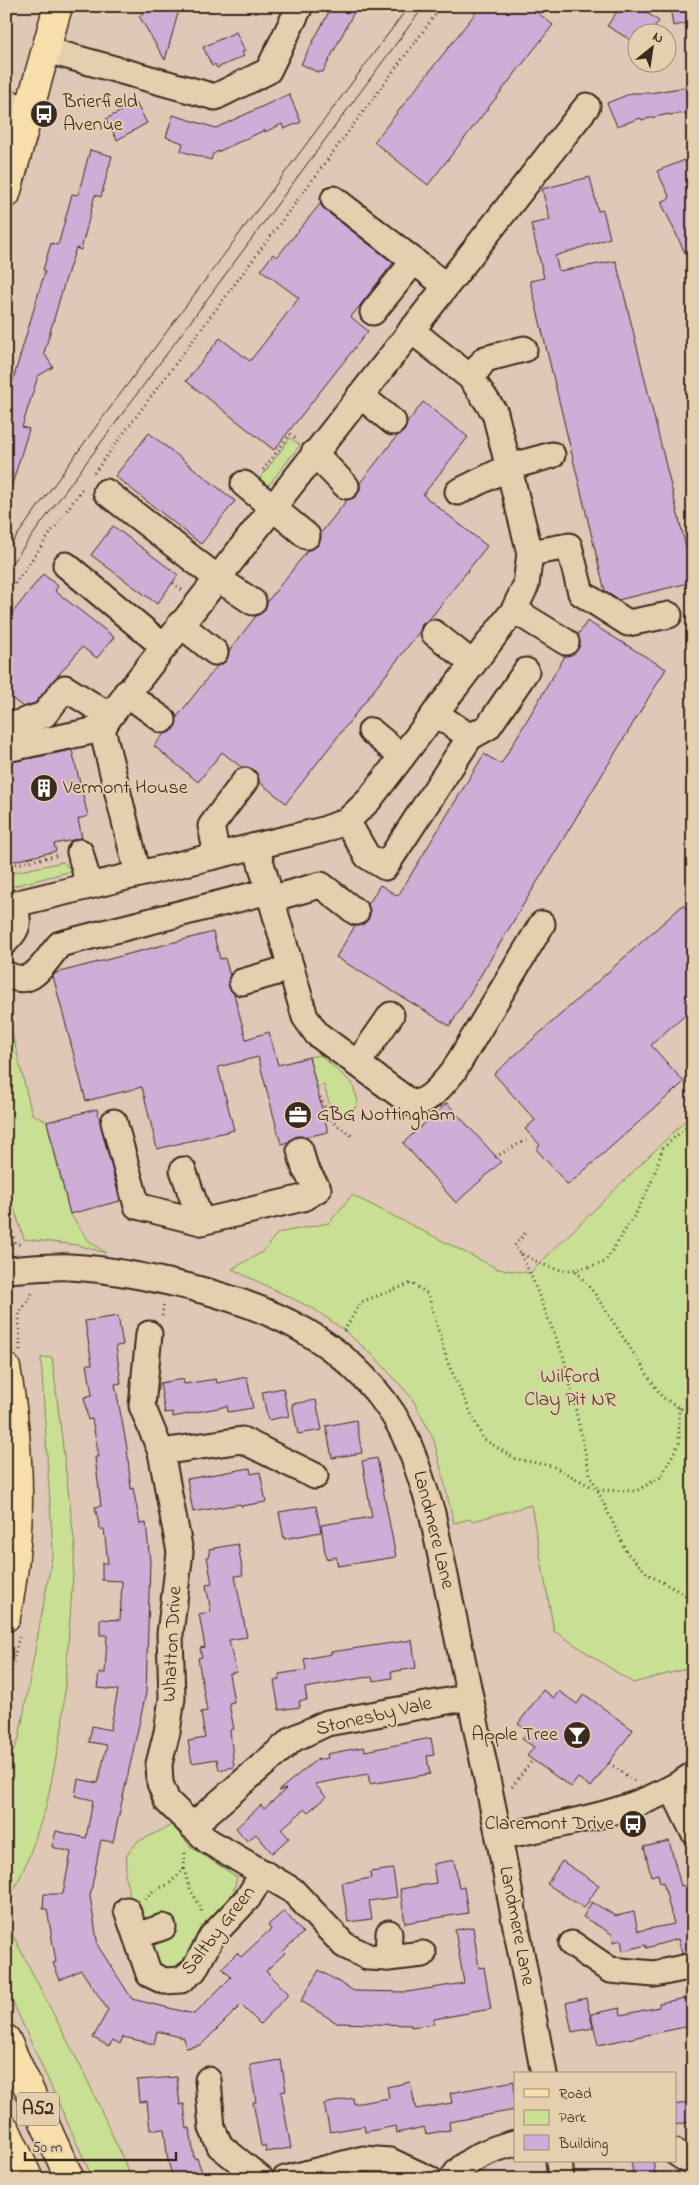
<svg xmlns="http://www.w3.org/2000/svg" width="699" height="2185" font-family="'Indie Flower',sans-serif">
<style>
.green{fill:#c9df94;stroke:#828459}
.building{fill:#ceadd7;stroke:#3b2a1e}
.lines{fill:none;stroke-linecap:round;stroke-linejoin:round}
.minor-casing{stroke:#3b2a1e;stroke-width:29}
.major-casing{stroke:#3b2a1e;stroke-width:31}
.highway-casing{stroke:#3b2a1e;stroke-width:31}
.path{stroke:#3b2a1e;stroke-width:3;stroke-dasharray:1 4;stroke-linecap:butt}
.minor{stroke:#e5cfae;stroke-width:25}
.major{stroke:#f8deab;stroke-width:28}
.highway{stroke:#f8deab;stroke-width:28}
.tram{stroke:#3b2a1e;stroke-width:1}
.labels{text-anchor:middle;dominant-baseline:central;stroke-width:4;stroke-linejoin:round;paint-order:stroke}
.shield{fill:#e5cfae;stroke:#6e5c49;stroke-width:1}
.shield-label{font-size:19px;font-weight:bold;fill:#3b2a1e}
.poi-label{font-size:20px;fill:#3b2a1e;stroke:#e5cfae;text-anchor:start}
.park-label{font-size:20px;fill:#493c2a;stroke:#e5cfae}
.street-label{font-size:20px;fill:#3b2a1e;stroke:#e5cfae}
</style>
<rect width="100%" height="100%" fill="#e0c8b6"/>
<filter id="ink" filterUnits="userSpaceOnUse"><feTurbulence type="fractalNoise" baseFrequency=".02" numOctaves="2"/><feDisplacementMap in="SourceGraphic" scale="10" xChannelSelector="R" yChannelSelector="G"/><feConvolveMatrix kernelMatrix="1 2 1 2 8 2 1 2 1" color-interpolation-filters="sRGB"/></filter>
<g filter="url(#ink)">
<g class="green">
<path d="M290 438 300 445 267 487 259 480Z"/>
<path d="M63 862 72 871 6 888V874Z"/>
<path d="M6 1009 32 1114 47 1122 70 1214 89 1241 106 1253 78 1245 24 1239 6 1183Z"/>
<path d="M320 1055 352 1083 358 1101 350 1119 330 1106 324 1085 317 1087 309 1057Z"/>
<path d="M693 1113V1667L633 1683 554 1631 531 1505 473 1521 470 1519 454 1523 434 1440 412 1398 376 1358 344 1330 314 1309 232 1269 261 1253 278 1233 329 1223 352 1195 498 1269 530 1273Z"/>
<path d="M52 1357 75 1547 62 1728 46 1807 27 1862 6 1907V1765L19 1739 53 1552 41 1358Z"/>
<path d="M172 1825 191 1847 237 1877 230 1904 187 1963 174 1971 159 1968 150 1955 147 1920 133 1906 125 1877 127 1855 137 1842Z"/>
<path d="M6 1922 86 2077 132 2179H93L6 1987Z"/>
</g>
<g class="building">
<path d="M155 6H180L165 60 139 16Z"/>
<path d="M332 6H357L323 72H317L301 64Z"/>
<path d="M481 6H529L553 25 428 185 374 142Z"/>
<path d="M621 6H637L659 21 650 32H636V43L607 26Z"/>
<path d="M670 6H693V22L673 26Z"/>
<path d="M236 32 245 51 242 52 244 56 217 68 215 64 212 66 203 47Z"/>
<path d="M686 87 689 113 669 115V114L642 120 641 118 617 126 607 103 632 93H650Z"/>
<path d="M289 94 301 122 284 129 282 124 265 132V130L213 154 211 160 181 151 183 143 166 137 173 115 216 128Z"/>
<path d="M136 103 147 123 117 140 106 119Z"/>
<path d="M90 150 112 156 101 197 95 195 81 250 76 248 65 281 44 353 53 367 38 376 22 427 29 429 10 491 6 490V404L45 271 43 270 51 243 57 245 59 242 72 194 78 195Z"/>
<path d="M685 160 693 190V270L661 202 670 198 657 171Z"/>
<path d="M590 177 598 211 603 210 610 238 555 256 559 271 616 261 693 576V582L618 600 605 591 530 281 544 278 531 224 550 220 542 189Z"/>
<path d="M320 204 325 210 393 263 351 317 368 331 274 450 186 381 220 338 250 361 299 298 261 270 273 254 277 257Z"/>
<path d="M423 402 468 437 423 495 487 546 429 620 422 624 420 631 286 803 259 782 258 775 254 770 247 767H241L222 752 198 782 154 746 164 734 174 729 177 717 217 666 226 661 229 651 256 616 265 610 267 602 308 550 318 545 321 533 347 500 356 496 360 490V483L397 436 404 431 407 423Z"/>
<path d="M149 433 235 501 201 544 115 476Z"/>
<path d="M113 526 178 575 157 604 91 555Z"/>
<path d="M43 574 58 586 55 591 114 637 97 658 82 647 35 703 23 707 6 694V621Z"/>
<path d="M587 621 666 669 450 1026 336 957 355 926 362 925 368 920 370 913 368 905 380 885 398 896 484 754 501 764 565 656 573 654 578 649 580 642 578 635Z"/>
<path d="M72 750 88 816 78 819 82 838 54 844 56 851 6 863V763Z"/>
<path d="M683 905 693 916V1007L651 1045 684 1082 568 1185 536 1149 540 1145 525 1129 535 1120 494 1074Z"/>
<path d="M213 932 220 959 225 958 230 976 228 985 234 994 246 1039 269 1032 278 1065 309 1057 328 1132 306 1137 297 1136 289 1142 281 1144 258 1057 218 1067 234 1130 157 1149 142 1087 86 1101 53 976 56 973Z"/>
<path d="M447 1103 501 1162 456 1203 403 1143Z"/>
<path d="M97 1109 120 1201 70 1214 47 1122Z"/>
<path d="M118 1316 123 1345 116 1346 121 1383 115 1384 127 1448 131 1489 133 1488 140 1524 146 1523 150 1561 146 1693 113 1842 101 1840 90 1896 98 1946 132 1999 194 2014 231 1977 222 1968 237 1953 241 1957 271 1929 268 1925 284 1911 303 1933 283 1951 285 1953 266 1971 289 1994 260 2024 241 2005 201 2045 186 2048 184 2038 157 2031 154 2044 123 2037 120 2044 113 2040 109 2046 93 2038 108 2010 81 1970 60 1980 53 1963 56 1962 47 1909H43L44 1894H63L71 1852 52 1847 56 1831 86 1838 93 1800 75 1796 78 1779 98 1783 107 1745 89 1742 92 1726 110 1730 118 1690 97 1688 99 1673H105L107 1635H100V1619L120 1620 122 1581 102 1580V1563H108L104 1529H100L95 1507 101 1506 95 1457H99L92 1419 88 1420 84 1397 92 1395 87 1364H92L85 1321Z"/>
<path d="M247 1377 253 1408 228 1412 227 1406 173 1417V1412L165 1413 160 1383 183 1379 184 1384 216 1379 217 1383Z"/>
<path d="M283 1388 289 1416 268 1420 262 1392Z"/>
<path d="M316 1400 322 1430 298 1434 292 1404Z"/>
<path d="M356 1420 362 1453 332 1458 326 1426Z"/>
<path d="M377 1458 396 1557 338 1566 336 1557 326 1559 321 1525 372 1517 362 1461Z"/>
<path d="M250 1468 251 1474 260 1472 266 1502 241 1506 240 1504 193 1512 187 1479Z"/>
<path d="M316 1506 321 1532 284 1539 279 1512Z"/>
<path d="M238 1544 243 1575 235 1576 247 1637 229 1640 236 1672 229 1674 234 1702 229 1703 234 1729 230 1730 234 1767 219 1770 217 1759 192 1763 188 1741 205 1738 201 1712 207 1711 198 1658 202 1657 200 1648 205 1647 199 1614 211 1612 206 1585 212 1584 207 1557 210 1556 209 1549Z"/>
<path d="M412 1640 416 1668 391 1672 392 1678 373 1681 372 1677 362 1678 305 1688 307 1700 299 1701 300 1707 279 1710 274 1681 280 1680 279 1674 306 1670 304 1659 331 1654V1652Z"/>
<path d="M543 1690 554 1698 559 1691 577 1704 584 1694 633 1730 591 1787 578 1778 571 1787 527 1756 534 1747 522 1739 528 1731 518 1724Z"/>
<path d="M431 1738 434 1755 427 1756 430 1774 370 1784 368 1774 315 1784 326 1797 308 1812 305 1809 281 1829 289 1838 272 1853 256 1834 247 1841 236 1828 261 1805 264 1809 286 1789 278 1791 316 1760 328 1758 327 1754 364 1747 365 1751Z"/>
<path d="M669 1841 681 1886 693 1883V1952L682 1954 678 1939 646 1948V1945L623 1951 621 1940 613 1942 612 1934 583 1917 592 1902 616 1916 634 1912 638 1931 674 1924 663 1882 660 1883 658 1874 651 1876 644 1847Z"/>
<path d="M454 1860 459 1888 464 1887 468 1913 405 1923 400 1889 436 1883 433 1864Z"/>
<path d="M562 1861 599 1885 584 1908 547 1884Z"/>
<path d="M393 1869 397 1897 369 1901 372 1919 348 1922 342 1883 371 1878 370 1872Z"/>
<path d="M473 1927 479 1968 484 1967 491 2009 434 2019V2024L411 2027V2025L337 2023 301 2001 319 1970 354 1991 407 1992 464 1983 455 1930Z"/>
<path d="M586 1998 593 2028 572 2032 566 2003Z"/>
<path d="M685 1998 690 2026 598 2045 591 2014 620 2008 621 2015 659 2007V2003Z"/>
<path d="M281 2060 286 2091 281 2092 291 2148 266 2152 265 2146H261L253 2102H256L250 2065Z"/>
<path d="M177 2077 180 2105 184 2104 187 2129 190 2128 194 2159 197 2158 202 2172 197 2174 198 2179H173L168 2161 164 2129 150 2130 147 2101 139 2102 137 2080Z"/>
<path d="M514 2081 515 2110 449 2122 450 2130 426 2134 424 2127 397 2133 396 2126 365 2132 364 2126 330 2132 324 2104 353 2098 354 2104 389 2098 387 2087 410 2082 416 2109 452 2103 450 2093Z"/>
<path d="M693 2101V2121L675 2125V2105Z"/>
<path d="M631 2161H653L656 2179H634Z"/>
</g>
<g class="lines">
<g class="minor-casing">
<g id="minor">
<path d="M46 50 215 97 268 71 300 6"/>
<path d="M6 103 30 109"/>
<path d="M334 199 446 286"/>
<path d="M373 312 414 261"/>
<path d="M471 378 485 359 524 349"/>
<path d="M360 395 393 422"/>
<path d="M314 453 346 486"/>
<path d="M244 484 307 536"/>
<path d="M106 492 217 578 253 602"/>
<path d="M458 492 509 467 552 455"/>
<path d="M530 553 569 546 581 593 628 623 669 615"/>
<path d="M66 565 163 646"/>
<path d="M514 610 566 642"/>
<path d="M180 624 215 652"/>
<path d="M434 633 473 664"/>
<path d="M126 693 163 720"/>
<path d="M435 713 470 737"/>
<path d="M6 727 44 715 65 688 110 716"/>
<path d="M371 731 402 757"/>
<path d="M6 749 102 729"/>
<path d="M347 821 367 856 385 867 470 737 488 727 526 671"/>
<path d="M256 846 305 1017 317 1034 411 1103C429 1104 442 1084 453 1072L542 924"/>
<path d="M80 852 89 886"/>
<path d="M217 855 211 826 245 781"/>
<path d="M138 874 102 729 110 716 587 106"/>
<path d="M270 899 321 885 356 912"/>
<path d="M6 906 323 830 347 821 369 800 514 610 526 585 530 553 495 413 471 378 411 330"/>
<path d="M6 941C20 928 19 921 14 904"/>
<path d="M6 974C34 990 44 961 60 944L269 891"/>
<path d="M242 982 291 968"/>
<path d="M357 1064 391 1015"/>
<path d="M114 1122 137 1206 201 1222"/>
<path d="M183 1170 201 1222 303 1198 318 1189 305 1169 300 1150"/>
<path d="M6 1270C27 1269 49 1266 70 1267 111 1269 150 1278 190 1287 273 1308 344 1340 393 1414 412 1444 421 1480 432 1513L499 1837 544 2074"/>
<path d="M149 1334 142 1406 161 1452 180 1552 170 1634 172 1698 167 1732 159 1764 160 1783 167 1801 208 1841 292 1890 344 1945 368 1957 388 1958 423 1954"/>
<path d="M161 1452 242 1440 315 1476"/>
<path d="M672 1788 693 1831"/>
<path d="M192 1826 293 1739 327 1723 470 1697"/>
<path d="M499 1837C564 1823 637 1814 693 1775"/>
<path d="M127 1910 149 1974 164 1981 181 1980 194 1970 212 1936 248 1898 263 1873"/>
<path d="M136 1936 163 1927"/>
<path d="M572 1944 610 1970 654 1974 693 1966"/>
<path d="M388 1958 389 1933"/>
<path d="M208 2080 212 2128 220 2146 261 2179"/>
<path d="M675 2152 693 2164"/>
<path d="M559 2161 561 2179"/>
<path d="M285 2179 363 2159 390 2161 429 2179"/>
<path d="M452 2179C466 2158 491 2149 515 2143"/>
</g>
</g>
<g class="major-casing">
<g id="major">
<path d="M6 194 58 6"/>
<path d="M6 1368C21 1454 23 1531 6 1617"/>
</g>
</g>
<g class="highway-casing">
<g id="highway">
<path d="M6 2039 70 2179"/>
<path d="M6 2130 29 2179"/>
</g>
</g>
<g class="path">
<path d="M263 470 290 434 298 440"/>
<path d="M94 473 442 6"/>
<path d="M173 583 182 590"/>
<path d="M6 596 84 486"/>
<path d="M6 866 60 855"/>
<path d="M320 1097 332 1122 354 1137"/>
<path d="M693 1121 663 1148 651 1183 636 1213 605 1262C562 1275 559 1273 520 1253L530 1273 564 1358 590 1474 627 1553 649 1575 693 1599"/>
<path d="M495 1157 526 1140"/>
<path d="M6 1213 15 1243 22 1245"/>
<path d="M520 1253 514 1246 525 1233"/>
<path d="M576 1271 595 1294 662 1397 693 1416"/>
<path d="M162 1316 164 1302"/>
<path d="M344 1331 361 1302 412 1283 428 1294 447 1361 483 1439 516 1459 552 1466 598 1490 636 1491 661 1477 679 1443V1406"/>
<path d="M20 1350 19 1313 32 1295 31 1291"/>
<path d="M6 1691 19 1637"/>
<path d="M609 1763 634 1781"/>
<path d="M512 1787 531 1762"/>
<path d="M184 1869 189 1887 201 1908 202 1915"/>
<path d="M145 1899 153 1891 169 1884 184 1869 185 1851"/>
</g>
<use href="#minor" class="minor"/>
<use href="#major" class="major"/>
<use href="#highway" class="highway"/>
<g class="tram">
<path d="M6 551 98 424 409 6"/>
<path d="M6 571 424 6"/>
</g>
</g>
</g>
<defs>
<g id="bus-disc" transform="scale(1.4375)"><circle r="9.5" fill="#3b2a1e" stroke="#e5cfae"/><path d="M-5-6H5V4H4V6H2V4H-2V6H-4V4H-5ZM-3.5-4V0h7V-4ZM-3.5 1.2v1.5H-2V1.2ZM2 1.2v1.5H3.5V1.2Z" fill="#fff"/></g>
<g id="building-disc" transform="scale(1.4375)"><circle r="9.5" fill="#3b2a1e" stroke="#e5cfae"/><path d="M-4-6H4V6H1V3H-1V6H-4ZM-2.5-4.3h1.7v1.8h-1.7ZM.8-4.3h1.7v1.8H.8ZM-2.5-1h1.7V.8h-1.7ZM.8-1h1.7V.8H.8Z" fill="#fff"/></g>
<g id="office-disc" transform="scale(1.4375)"><circle r="9.5" fill="#3b2a1e" stroke="#e5cfae"/><path d="M-6-3h4V-5.5h4V-3h4V5H-6ZM-1-4.5V-3h2v-1.5ZM-6 0V1H6V0Z" fill="#fff"/></g>
<g id="bar-disc" transform="scale(1.4375)"><circle r="9.5" fill="#3b2a1e" stroke="#e5cfae"/><path d="M-6-5H6L.8 .8V4.5H3.5V6h-7V4.5H-.8V.8Z" fill="#fff"/></g>
</defs>
<g fill-rule="evenodd">
<use href="#bus-disc" x="44" y="114"/>
<use href="#building-disc" x="44" y="788"/>
<use href="#office-disc" x="298" y="1115"/>
<use href="#bar-disc" x="577" y="1735"/>
<use href="#bus-disc" x="633" y="1824"/>
</g>
<g class="labels">
<rect class="shield" x="17" y="2092.5" width="42" height="33" rx="4"/>
<g class="shield-label">
<text x="38" y="2109">A52</text>
</g>
<g class="poi-label">
<text x="63" y="102">Brierfield<tspan x="63" dy="23">Avenue</tspan></text>
<text x="63" y="788">Vermont House</text>
<text x="317" y="1115">GBG Nottingham</text>
<text x="558" y="1735" text-anchor="end">Apple Tree</text>
<text x="614" y="1824" text-anchor="end">Claremont Drive</text>
</g>
<g class="park-label">
<text x="570" y="1377">Wilford<tspan x="570" dy="23">Clay Pit NR</tspan></text>
</g>
<g class="street-label">
<text transform="translate(433 1530) rotate(76)">Landmere Lane</text>
<text transform="translate(173 1644) rotate(-87)">Whatton Drive</text>
<text transform="translate(374 1717) rotate(-13)">Stonesby Vale</text>
<text transform="translate(516 1926) rotate(79)">Landmere Lane</text>
<text transform="translate(219 1931) rotate(-52)">Saltby Green</text>
</g>
</g>
<rect width="699" height="2185" fill="none" stroke="#e5cfae" stroke-width="25"/>
<rect x="12" y="12" width="674" height="2160" fill="none" stroke="#3b2a1e" stroke-width="2" filter="url(#ink)"/>
<rect x="514" y="2072" width="162" height="90" fill="#e5cfae" stroke="#a18d74"/>
<rect x="524" y="2089" width="25" height="8" fill="#f8deab" stroke="#a18d74"/>
<text x="559" y="2098" font-size="15" fill="#3b2a1e">Road</text>
<rect x="524" y="2110" width="25" height="15" fill="#c9df94" stroke="#a18d74"/>
<text x="559" y="2122" font-size="15" fill="#3b2a1e">Park</text>
<rect x="524" y="2135" width="25" height="15" fill="#ceadd7" stroke="#a18d74"/>
<text x="559" y="2148" font-size="15" fill="#3b2a1e">Building</text>
<g transform="translate(652 48) rotate(30)"><circle r="24" fill="#e5cfae" stroke="#a18d74"/>
<path d="M0-4L9 19L0 12L-9 19Z" fill="#3b2a1e"/>
<text y="-8" font-size="14" font-weight="bold" text-anchor="middle" fill="#3b2a1e">N</text>
</g>
<path d="M25 2152v8h151v-8" fill="none" stroke="#3b2a1e" stroke-width="2.5"/>
<text x="32" y="2152" font-size="15" fill="#3b2a1e" stroke="#e5cfae" stroke-width="4" paint-order="stroke">50 m</text>
</svg>
